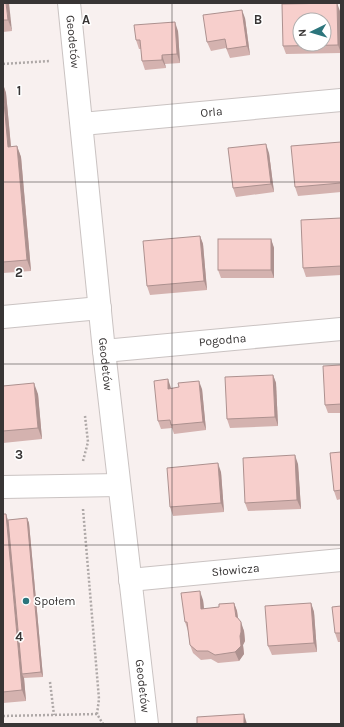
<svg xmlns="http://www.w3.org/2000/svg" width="344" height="727" font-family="Karla,sans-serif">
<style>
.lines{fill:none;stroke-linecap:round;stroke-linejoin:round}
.street-casing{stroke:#cac3c2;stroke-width:24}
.path{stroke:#aea8a7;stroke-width:2.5;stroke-dasharray:2 2;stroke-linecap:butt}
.street{stroke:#fff;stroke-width:22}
.wall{fill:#d4b2af}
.shaded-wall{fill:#ad918f}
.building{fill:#f7cfcc;stroke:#ad918f;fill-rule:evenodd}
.grid{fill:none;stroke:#383535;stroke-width:1;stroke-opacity:0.55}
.poi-dot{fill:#2c757c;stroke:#fff;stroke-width:1.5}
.labels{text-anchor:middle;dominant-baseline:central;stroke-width:3;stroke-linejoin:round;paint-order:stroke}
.street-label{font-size:12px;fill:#383535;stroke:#fff}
.poi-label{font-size:12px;fill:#383535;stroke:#fff;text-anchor:start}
.grid-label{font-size:13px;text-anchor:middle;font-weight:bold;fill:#383535;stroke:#fff;stroke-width:3;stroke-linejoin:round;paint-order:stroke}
</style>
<rect width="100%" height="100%" fill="#f8f0ef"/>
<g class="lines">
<g class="street-casing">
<g id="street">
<path id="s1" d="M69 3 104 351 147 724"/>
<path id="s2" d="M82 124 341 100"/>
<path d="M3 317 100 308"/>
<path id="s3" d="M104 351 341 329"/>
<path d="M3 487 119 485"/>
<path id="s4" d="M130 580 341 560"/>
</g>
</g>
<g class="path">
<path d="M3 64 49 61"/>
<path d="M83 461 88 442 85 416"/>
<path d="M83 509 99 699 97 714 103 724"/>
<path d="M50 682 54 715"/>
<path d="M3 716 97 714"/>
</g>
<use href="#street" class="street"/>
</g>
<g class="wall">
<path d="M3 3 12 31 3 32Z"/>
<path d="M340 11 341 53 286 54 283 46Z"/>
<path d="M245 18 250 55 230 58 226 48 211 51 207 42Z"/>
<path d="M178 31 180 63 165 64 166 68 145 70 142 61 141 49H139L136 40Z"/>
<path d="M3 84 6 93 11 147 17 146 21 157 31 271 3 273Z"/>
<path d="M341 142V192L298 196 295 187Z"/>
<path d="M269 153 274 192 236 197 233 188Z"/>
<path d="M341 218V275L306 277 303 268Z"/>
<path d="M200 236 203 244 207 290 150 295 147 286Z"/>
<path d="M271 239 274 248V278H221L218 270Z"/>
<path d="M341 365V413H328L325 405Z"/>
<path d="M273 375 276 383 278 426 230 428 227 419Z"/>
<path d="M3 386 38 394 42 439 3 443Z"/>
<path d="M171 388 202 389 206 430 174 434 172 428 161 429 158 421Z"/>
<path d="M341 452V499L337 500 334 491Z"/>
<path d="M298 464 301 509 248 511 245 503Z"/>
<path d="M221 472 224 512 173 516 170 507Z"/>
<path d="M3 514H6L8 520 27 518 29 523 43 677 24 678 26 701 3 703Z"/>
<path d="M203 600 204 609 219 607 234 603 237 611 238 618 244 631 245 641 243 645 244 654 239 661 218 663 211 659 201 660 193 653 190 645 188 631 185 622Z"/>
<path d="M311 603 314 612 317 652 272 655 268 646Z"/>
<path d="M341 606V642H338L335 633Z"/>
</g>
<g class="shaded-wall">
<path d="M6 3H9L12 31 8 20Z"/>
<path d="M337 3 340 11 341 53 338 45Z"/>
<path d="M242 10 245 18 250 55 247 46Z"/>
<path d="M175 22 178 31 180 63 177 54Z"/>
<path d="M162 55 165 64 166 68 162 60Z"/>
<path d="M3 84 6 93 12 158 8 147 3 91Z"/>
<path d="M266 144 269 153 274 192 271 184Z"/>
<path d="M17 146 21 157 31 271 27 260Z"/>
<path d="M200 236 203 244 207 290 204 281Z"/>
<path d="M271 239 274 248V278L271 270Z"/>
<path d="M273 375 276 383 278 426 275 417Z"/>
<path d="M168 379 171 388 172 397 168 389Z"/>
<path d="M199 381 202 389 206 430 203 422Z"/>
<path d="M34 383 38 394 42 439 38 428Z"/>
<path d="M295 455 298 464 301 509 297 500Z"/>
<path d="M218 463 221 472 224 512 221 503Z"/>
<path d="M6 514 9 525 22 674 24 678 26 701 22 690Z"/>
<path d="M27 518 29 523 43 677 41 672Z"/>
<path d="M200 591 203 600 205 617 201 609Z"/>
<path d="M234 603 237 611 239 626 236 617Z"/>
<path d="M311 603 314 612 317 652 314 643Z"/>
<path d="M241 622 244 631 245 641 243 645 244 654 239 661 235 652 240 636Z"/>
<path d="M244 714 247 724H244Z"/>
</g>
<g class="building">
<path d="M3 3H6L8 20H3Z"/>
<path d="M337 3 338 45 283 46 282 4ZM300 20H324V44H300Z"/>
<path d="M242 10 247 46 227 49 225 39 207 42 203 15Z"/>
<path d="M175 22 177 54 162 55V60L142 61 140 40H136L134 25Z"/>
<path d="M3 91 8 147 17 146 27 260 3 262Z"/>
<path d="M341 142V183L295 187 291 146Z"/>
<path d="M266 144 271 184 233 188 228 148Z"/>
<path d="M341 218V266L303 268 301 220Z"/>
<path d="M200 236 204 281 147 286 143 241Z"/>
<rect x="218" y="239" width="53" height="31"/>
<path d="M341 365V404L325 405 323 366Z"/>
<path d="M273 375 275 417 227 419 225 377Z"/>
<path d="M168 379V389L179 387 178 383 199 381 203 422 171 425 170 420 158 421 154 381Z"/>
<path d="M34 383 38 428 3 431V386Z"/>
<path d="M341 452V490L334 491 330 453Z"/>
<path d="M295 455 297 500 245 503 243 458Z"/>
<path d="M218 463 221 503 170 507 167 468Z"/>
<path d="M3 514H6L22 690 3 692Z"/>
<path d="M27 518 41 672 22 674 8 520Z"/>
<path d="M200 591 201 609 219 607V604L234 603 236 617H237L241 622V632L240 636 241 646 235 652 215 655 208 651H197L190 645 187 622H185L181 593Z"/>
<path d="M311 603 314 643 268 646 265 606Z"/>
<path d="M341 606V633H335L332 607Z"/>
<path d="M244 714V724H197V717Z"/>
</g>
<path class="grid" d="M172 3V724M3 182H341M3 364H341M3 545H341"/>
<circle class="poi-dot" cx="26" cy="601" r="4"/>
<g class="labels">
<g class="street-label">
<text stroke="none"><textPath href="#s1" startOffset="39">Geodetów</textPath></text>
<text stroke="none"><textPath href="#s2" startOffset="130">Orla</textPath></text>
<text stroke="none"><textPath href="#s3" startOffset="119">Pogodna</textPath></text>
<text stroke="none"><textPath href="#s1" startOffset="363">Geodetów</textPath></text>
<text stroke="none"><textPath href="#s4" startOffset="106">Słowicza</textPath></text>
<text stroke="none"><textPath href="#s1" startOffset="687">Geodetów</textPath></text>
</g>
<g class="poi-label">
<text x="34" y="601">Społem</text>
</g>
</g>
<g class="grid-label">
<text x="86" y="24">A</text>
<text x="258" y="24">B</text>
<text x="19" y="95">1</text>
<text x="19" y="277">2</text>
<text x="19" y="459">3</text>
<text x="19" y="641">4</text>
</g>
<rect width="344" height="727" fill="none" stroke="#383535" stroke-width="8"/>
<g transform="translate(312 32) rotate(265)"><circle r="19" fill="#ffffff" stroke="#afaeae"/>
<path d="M0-3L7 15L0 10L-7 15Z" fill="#2c757c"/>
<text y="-6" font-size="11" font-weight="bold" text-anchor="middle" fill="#383535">N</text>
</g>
</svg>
